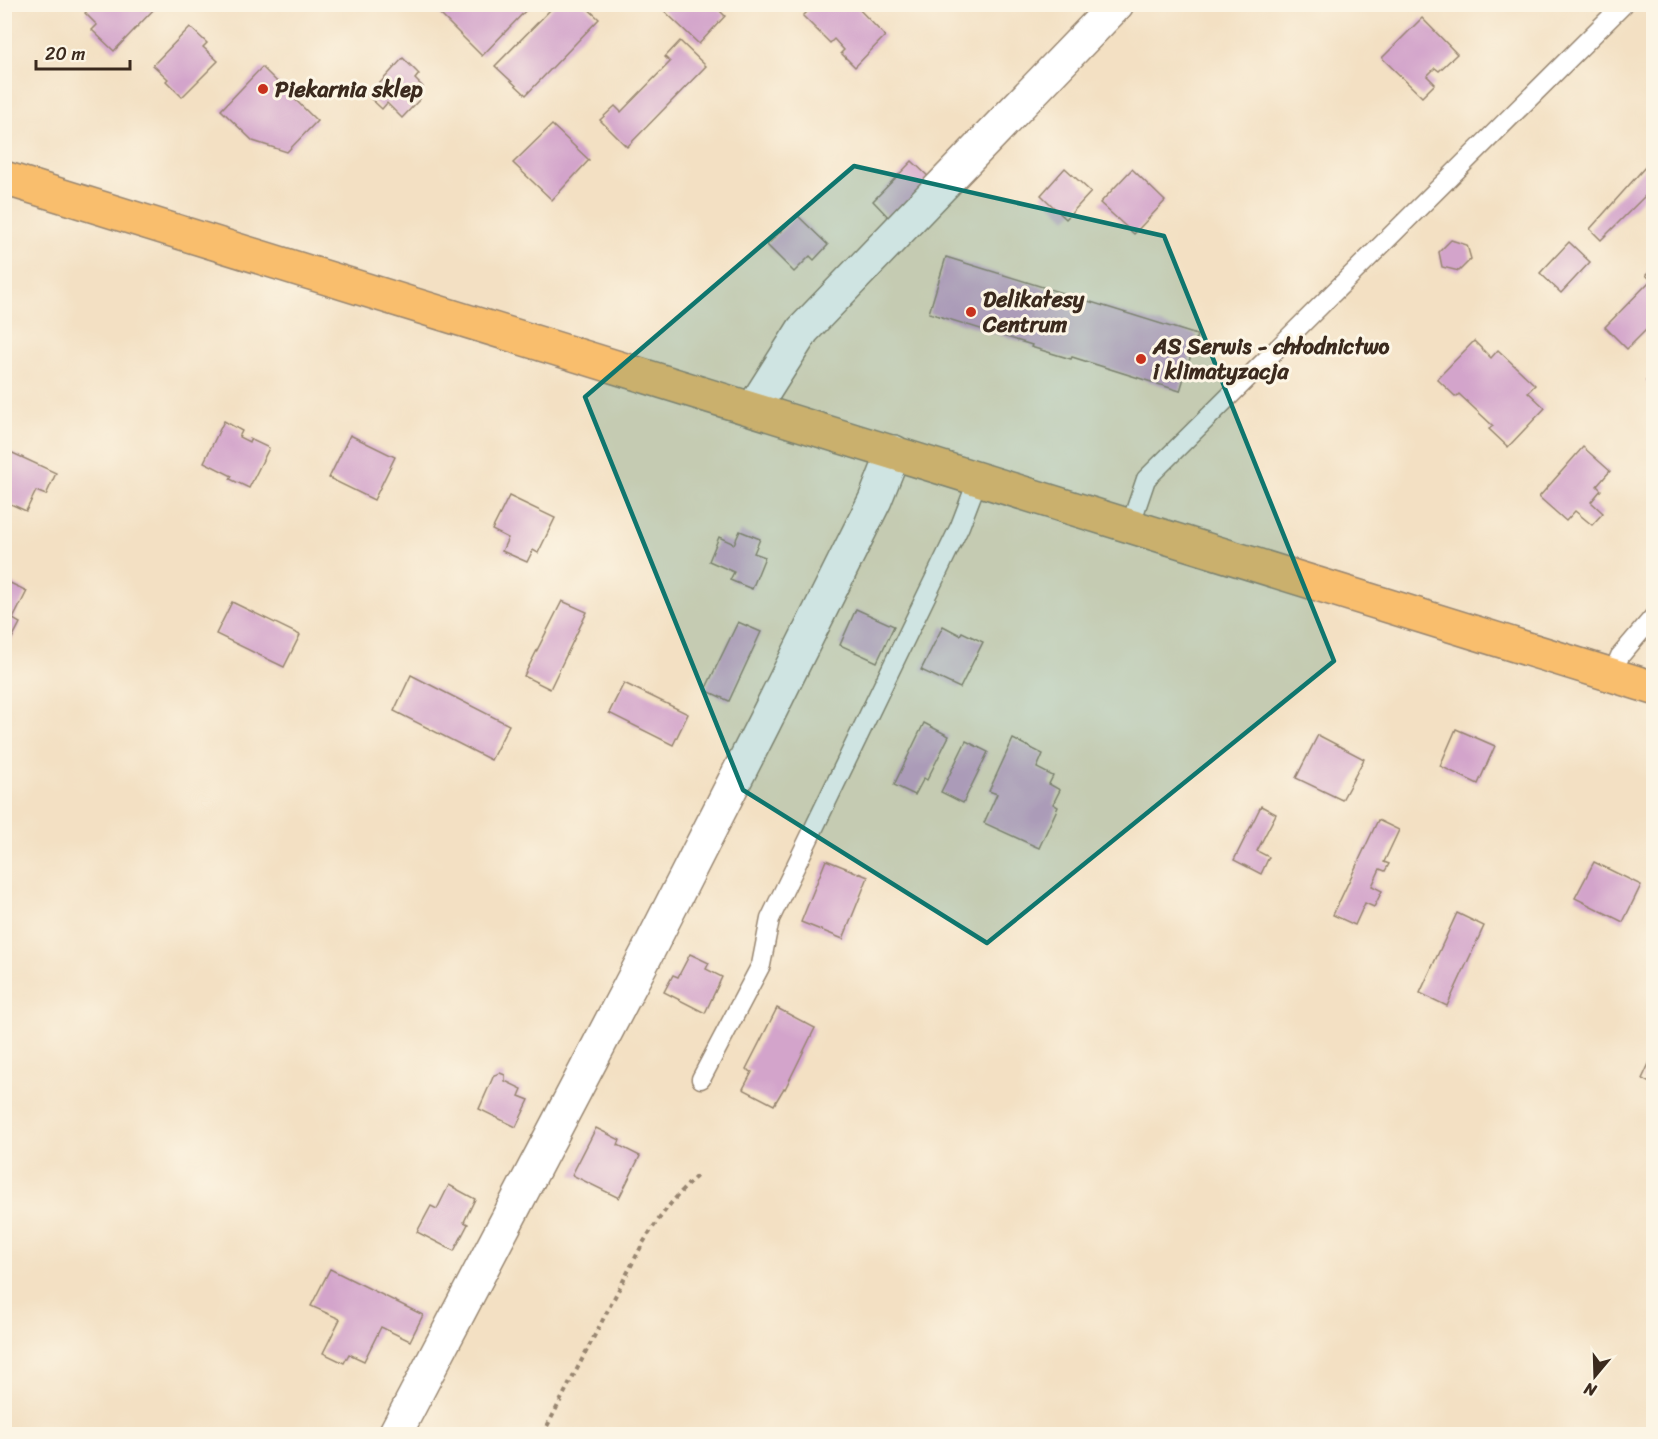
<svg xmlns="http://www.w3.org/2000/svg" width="1658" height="1439" font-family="Sriracha,sans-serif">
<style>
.building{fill:#d3a4cb}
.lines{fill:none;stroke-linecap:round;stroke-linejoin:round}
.service-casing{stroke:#978570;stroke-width:21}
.minor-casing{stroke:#978570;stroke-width:36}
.primary-casing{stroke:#978570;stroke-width:36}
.path{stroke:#978570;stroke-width:4;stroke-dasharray:4.5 4.5;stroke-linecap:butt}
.service{stroke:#fff;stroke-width:18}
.minor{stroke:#fff;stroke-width:33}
.primary{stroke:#f9be6d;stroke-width:33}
.marked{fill:#0f766e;fill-opacity:0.2;stroke:#0f766e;stroke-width:4.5;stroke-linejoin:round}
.poi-dot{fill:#c8321e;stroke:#fcf5e5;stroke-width:2}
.labels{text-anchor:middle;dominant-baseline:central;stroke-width:6;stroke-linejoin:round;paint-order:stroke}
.poi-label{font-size:22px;font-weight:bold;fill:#3b2a1e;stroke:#fcf5e5;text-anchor:start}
</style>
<rect width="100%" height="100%" fill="#fcf5e5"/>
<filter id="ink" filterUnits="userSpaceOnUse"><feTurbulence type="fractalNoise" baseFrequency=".0167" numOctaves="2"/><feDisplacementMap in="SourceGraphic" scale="12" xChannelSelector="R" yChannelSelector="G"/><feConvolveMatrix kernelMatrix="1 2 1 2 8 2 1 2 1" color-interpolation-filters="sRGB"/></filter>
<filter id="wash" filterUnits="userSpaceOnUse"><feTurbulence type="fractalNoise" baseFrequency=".008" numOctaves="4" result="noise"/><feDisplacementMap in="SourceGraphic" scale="24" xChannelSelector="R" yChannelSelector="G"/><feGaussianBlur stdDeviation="1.35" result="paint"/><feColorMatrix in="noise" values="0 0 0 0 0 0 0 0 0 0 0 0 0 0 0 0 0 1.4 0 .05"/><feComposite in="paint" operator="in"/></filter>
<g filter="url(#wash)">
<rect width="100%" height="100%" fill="#f3e0c3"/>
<g id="blocks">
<g class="building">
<path d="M90 4H153L156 7 114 51 92 30 97 25 85 13 92 6Z"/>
<path d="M430 4H532L482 56Z"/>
<path d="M556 4H583L599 19 526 95 495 66Z"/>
<path d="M657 4H713L725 16 699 44Z"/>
<path d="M815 4H854L885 36 855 67 841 53 844 50 834 39 830 43 803 16Z"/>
<path d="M1422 18 1457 54 1439 71 1435 68 1427 76 1435 84 1422 97 1382 58Z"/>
<path d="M190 27 207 43 203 47 218 61 182 97 166 81 168 79 153 65Z"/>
<path d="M680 41 706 66 627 147 600 120 615 106 621 112 670 62 665 57Z"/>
<path d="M403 58 419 74 415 79 423 87 416 95 420 99 402 118 387 103 382 109 368 96Z"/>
<path d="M262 67 317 121 287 152 253 141 221 110Z"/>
<path d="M552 125 589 160 552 200 513 163Z"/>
<path d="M1654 157V187L1601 240 1590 229Z"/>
<path d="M912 161 932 180 892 221 873 201Z"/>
<path d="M1065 168 1091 192 1066 219 1041 195Z"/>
<path d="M1132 169 1165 201 1134 234 1100 203Z"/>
<path d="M797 215 828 245 814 260 810 256 794 272 767 245Z"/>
<path d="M1451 240 1467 245 1471 259 1459 271 1442 267 1439 252Z"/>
<path d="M1569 242 1590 262 1561 293 1540 273Z"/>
<path d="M946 257 1197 335 1180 391 1072 357 1071 359 1031 347 1032 345 929 313Z"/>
<path d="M1654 268V322L1627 349 1605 327 1651 280 1646 275Z"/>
<path d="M1474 341 1491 358 1498 350 1535 385 1528 392 1545 408 1508 447 1489 429 1493 426 1459 394 1456 397 1437 379Z"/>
<path d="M1654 373V388L1646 381Z"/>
<path d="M224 421 242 431 239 437 249 442 250 439 269 448 249 488 230 479 232 476 204 462Z"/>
<path d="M350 435 395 457 374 500 329 478Z"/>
<path d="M1583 447 1610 471 1597 486 1601 490 1591 502 1603 513 1592 525 1575 511 1566 521 1539 497Z"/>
<path d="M4 449 56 473 46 495 36 491 26 511 4 501Z"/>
<path d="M509 496 555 518 538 553 533 550 527 562 502 551 508 538 492 530Z"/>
<path d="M740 531 760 539 754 553 765 557 752 589 730 580 734 572 709 561 719 537 734 544Z"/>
<path d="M4 580 27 591 13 619 20 623 8 646 4 644Z"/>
<path d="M562 601 587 612 550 689 524 676Z"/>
<path d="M232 602 300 635 284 667 216 634Z"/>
<path d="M856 609 894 626 877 662 840 645Z"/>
<path d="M738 622 761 632 729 701 705 690Z"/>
<path d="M943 626 960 635 962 632 983 642 960 688 921 670Z"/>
<path d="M411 675 509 725 491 760 394 711Z"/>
<path d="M624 683 688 714 673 745 609 713Z"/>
<path d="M924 723 949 736 927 780 924 778 915 795 894 785Z"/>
<path d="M1456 729 1495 746 1478 784 1440 766Z"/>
<path d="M1318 735 1364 759 1342 800 1296 778Z"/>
<path d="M1013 739 1043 754 1037 768 1053 776 1049 784 1060 790 1053 804 1058 807 1039 848 984 823 997 794 989 791Z"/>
<path d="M966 741 988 752 963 803 941 792Z"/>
<path d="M1261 806 1276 814 1257 851 1269 857 1261 874 1234 860Z"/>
<path d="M1378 820 1399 830 1384 862 1389 864 1385 871 1380 869 1372 886 1382 891 1374 907 1365 903 1355 925 1333 915Z"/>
<path d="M826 860 868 877 843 939 801 922Z"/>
<path d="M1594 862 1641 885 1623 922 1575 898Z"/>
<path d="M1457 913 1484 926 1447 1006 1420 993Z"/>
<path d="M690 954 709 963 706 969 722 977 705 1013 664 992 673 975 678 977Z"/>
<path d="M777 1008 815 1028 785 1089 784 1088 774 1105 743 1089 752 1072 746 1069Z"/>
<path d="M1654 1053V1085L1642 1079Z"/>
<path d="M500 1073 505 1075V1081L522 1089 519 1096 529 1100 516 1127 479 1109 494 1075Z"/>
<path d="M596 1128 620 1140 618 1145 640 1156 619 1198 572 1175Z"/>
<path d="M449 1185 475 1199 464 1222 468 1224 454 1251 417 1232 431 1206 437 1209Z"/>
<path d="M330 1269 423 1315 410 1341 381 1327 364 1361 349 1354 344 1363 323 1353 340 1319 311 1306Z"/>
</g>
</g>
</g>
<g filter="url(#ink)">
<use href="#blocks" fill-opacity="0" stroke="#978570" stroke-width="1.5"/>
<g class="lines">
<g class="service-casing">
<g id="service">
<path d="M1130 526 1146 479 1624 4"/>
<path d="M1612 675 1620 656 1654 616"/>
<path d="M701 1079 761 965 770 919 960 526 978 479"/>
</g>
</g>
<g class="minor-casing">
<g id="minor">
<path d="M753 409 803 330 1117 4"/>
<path d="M395 1434 646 955 764 723 875 500 894 452"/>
</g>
</g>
<g class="primary-casing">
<path id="primary" d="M4 178 1654 688"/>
</g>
<path class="path" d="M543 1434 643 1243C659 1217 676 1195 698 1175"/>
<use href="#service" class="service"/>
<use href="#minor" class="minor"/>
<use href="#primary" class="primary"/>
</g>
</g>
<path class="marked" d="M854 166 1164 236 1334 661 987 943 743 790 585 397Z"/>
<g class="poi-dot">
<circle cx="263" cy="89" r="6"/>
<circle cx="971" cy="312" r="6"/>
<circle cx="1141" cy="359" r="6"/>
</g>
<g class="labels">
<g class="poi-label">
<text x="275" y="89">Piekarnia sklep</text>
<text x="983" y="299">Delikatesy<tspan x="983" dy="25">Centrum</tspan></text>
<text x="1153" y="346">AS Serwis - chłodnictwo<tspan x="1153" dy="25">i klimatyzacja</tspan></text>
</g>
</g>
<rect width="1658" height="1439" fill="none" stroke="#fcf5e5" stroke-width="24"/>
<g transform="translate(1595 1376) rotate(199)" stroke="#fcf5e5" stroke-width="4.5" paint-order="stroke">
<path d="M0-4.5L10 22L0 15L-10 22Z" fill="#3b2a1e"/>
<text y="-9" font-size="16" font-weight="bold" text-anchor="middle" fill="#3b2a1e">N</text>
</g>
<path d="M36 60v9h94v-9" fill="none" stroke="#3b2a1e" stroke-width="3"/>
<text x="45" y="60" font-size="18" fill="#3b2a1e" stroke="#fcf5e5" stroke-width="4.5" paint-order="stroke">20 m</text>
</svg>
